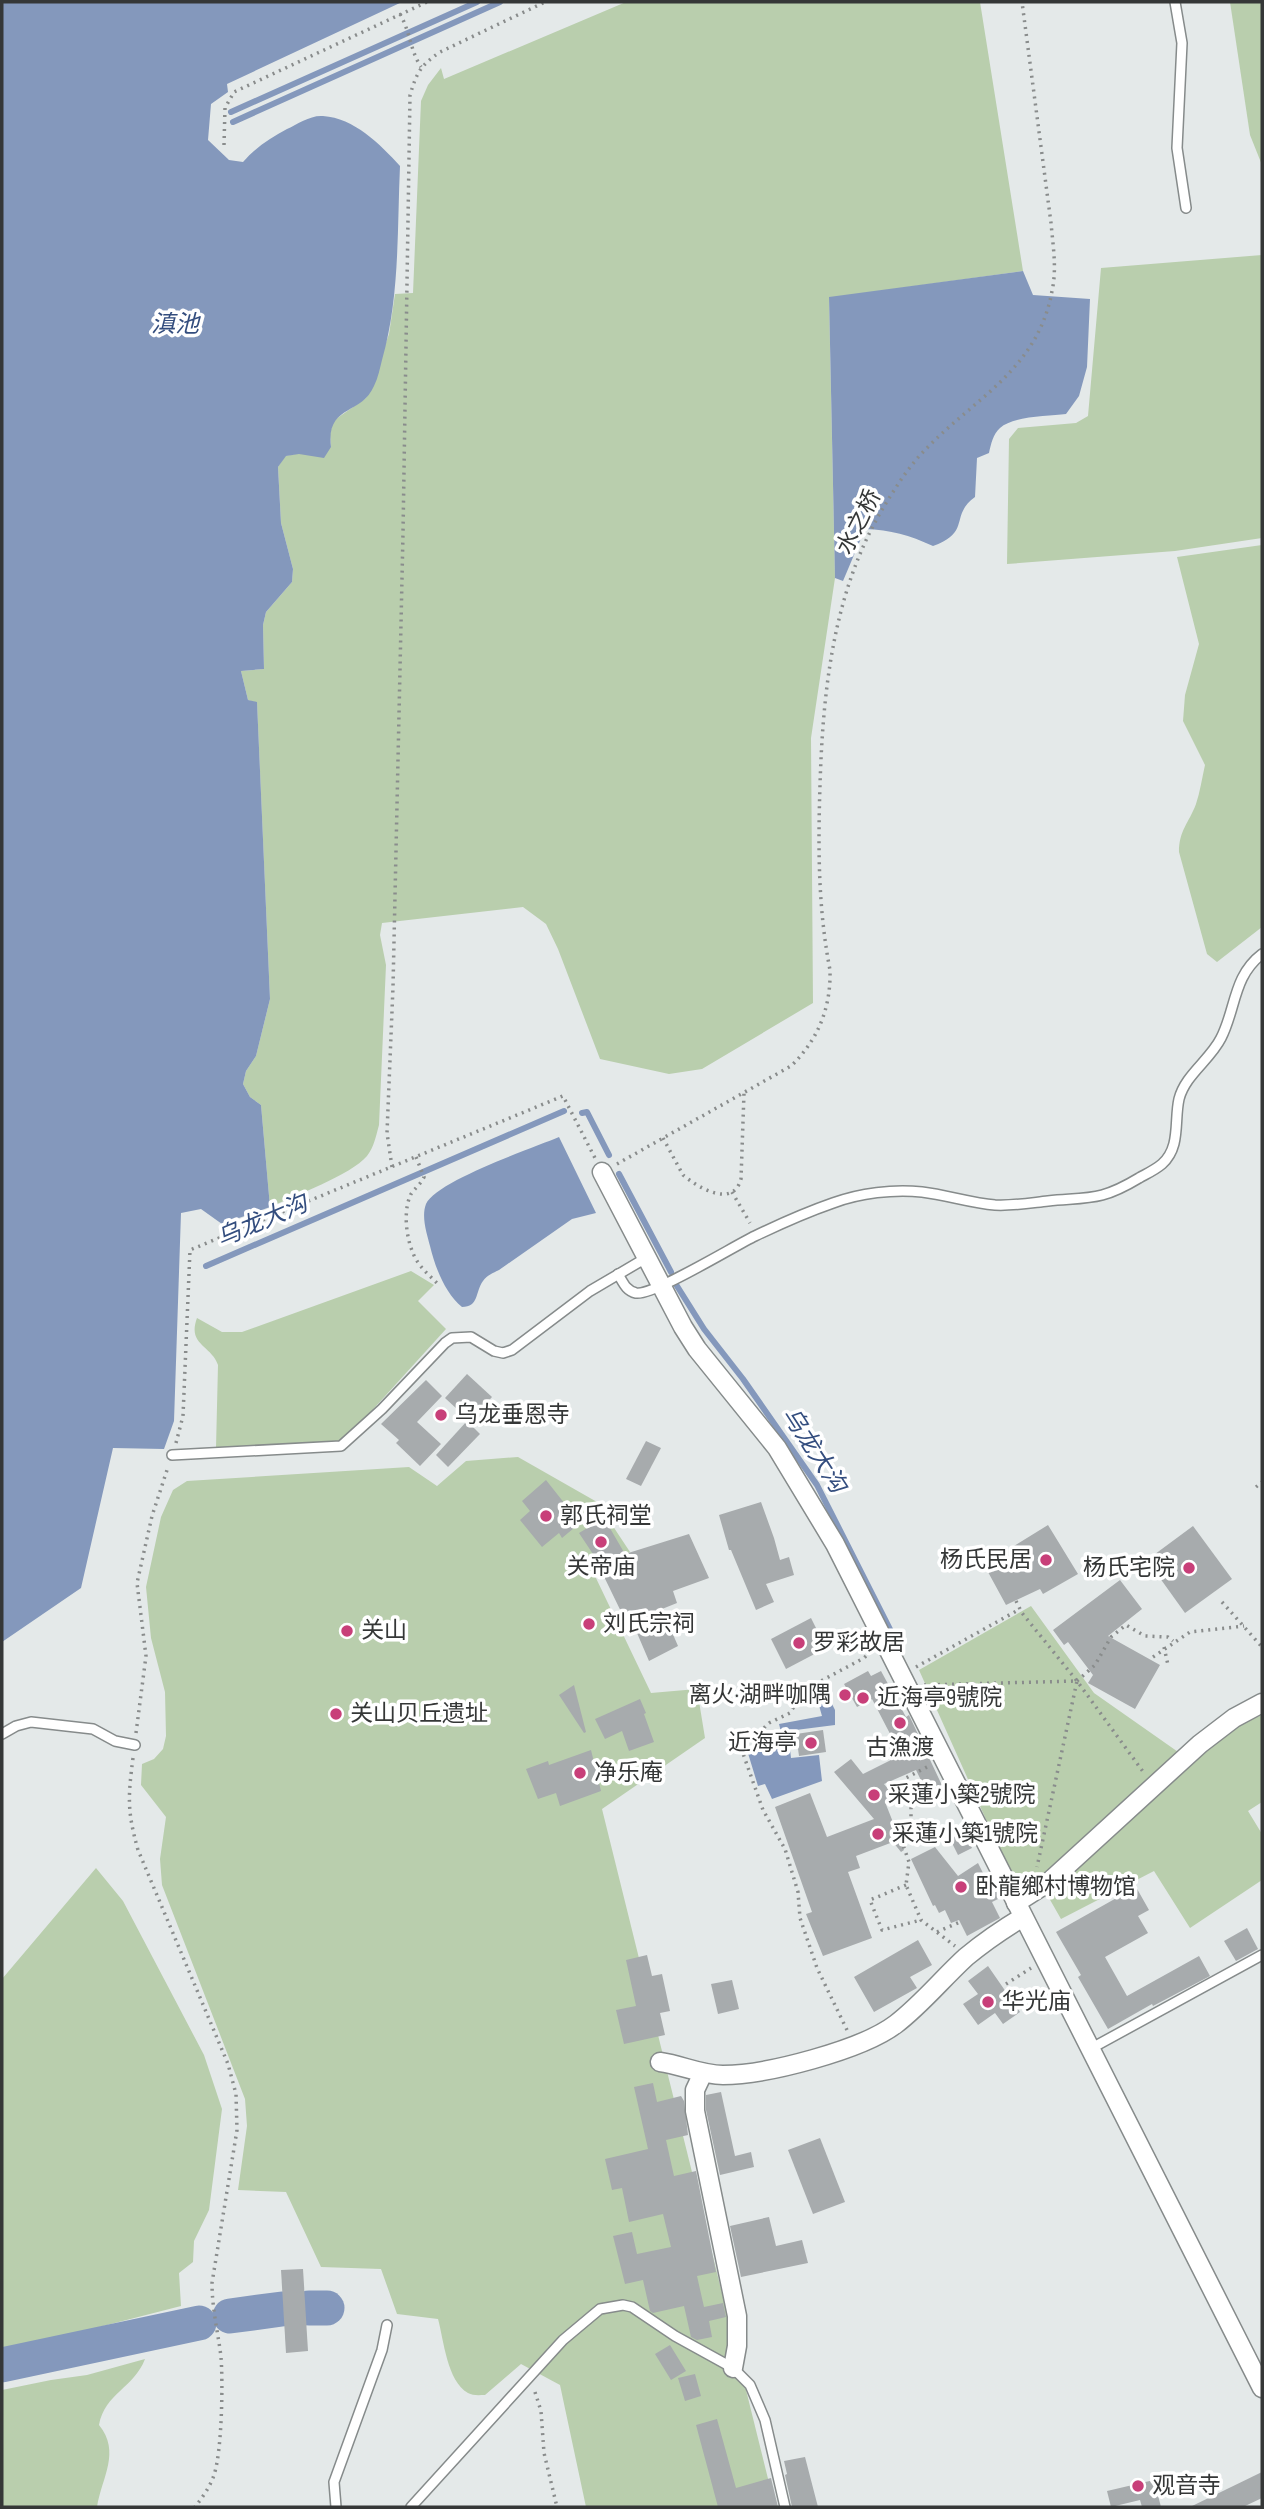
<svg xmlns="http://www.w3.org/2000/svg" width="1264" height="2509" font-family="'Sofia Sans Condensed','Noto Sans SC',sans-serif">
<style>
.green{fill:#b9cead}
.water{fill:#8498bc}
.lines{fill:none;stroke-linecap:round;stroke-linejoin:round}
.stream{stroke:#8498bc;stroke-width:6}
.river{stroke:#8498bc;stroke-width:35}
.building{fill:#a7abad}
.lane-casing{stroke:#868b8b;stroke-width:12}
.street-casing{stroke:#868b8b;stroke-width:21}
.path{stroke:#898c8c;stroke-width:3.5;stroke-dasharray:2 5;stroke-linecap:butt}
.lane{stroke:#fff;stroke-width:9}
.street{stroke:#fff;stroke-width:18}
.poi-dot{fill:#c83f79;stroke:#fff;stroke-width:2.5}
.labels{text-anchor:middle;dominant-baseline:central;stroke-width:7;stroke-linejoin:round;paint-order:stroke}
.street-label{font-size:23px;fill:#353737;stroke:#fff}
.poi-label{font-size:23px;fill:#353737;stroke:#fff;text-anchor:start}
.water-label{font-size:24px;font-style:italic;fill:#334d7e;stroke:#fff}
</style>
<rect width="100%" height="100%" fill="#e4e9e9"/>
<g class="green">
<path d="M626 2H980L1023 271 829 298 835 578 811 738 813 1003 702 1069 669 1074 600 1059 558 949 546 924 523 907 382 923 380 935 386 965 379 1125C376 1136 374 1147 367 1156 351 1175 294 1196 270 1207L261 1105 250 1097 243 1084 246 1071 256 1056 270 999 257 703 248 700 241 671 264 669 263 625 266 612 292 582 293 569 281 523 278 467 285 456 331 447 330 434 333 421 366 398 389 334 395 294 413 293 421 101 428 85 441 68 444 79Z"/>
<path d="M1230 2H1262V165L1250 135Z"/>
<path d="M1262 255V538L1175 551 1007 564 1009 439 1018 428 1076 423 1088 416 1101 268Z"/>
<path d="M1262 545V927L1217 962 1207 954 1179 852C1179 830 1189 823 1196 804 1200 792 1202 778 1205 765L1183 721 1185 695 1199 644 1177 557Z"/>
<path d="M411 1271 434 1285 418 1301 446 1329 347 1438 334 1443 216 1448 218 1365C211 1345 187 1345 197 1318L222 1332H242Z"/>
<path d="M518 1457 597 1502 630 1552 595 1576 651 1693 697 1689 705 1738 602 1809 775 2507H586L560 2385 521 2364 485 2395C480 2395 473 2396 468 2393 447 2381 444 2341 438 2319L397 2314 381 2269 321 2267 286 2192 238 2190 247 2126 245 2099 162 1885 160 1859 166 1817 141 1785 142 1764 154 1759 163 1749 166 1736 165 1692 151 1638 146 1587 161 1517 173 1490 187 1481 409 1467 437 1486 466 1461Z"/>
<path d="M1031 1606 1094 1693 1181 1754 1060 1862 1019 1893 919 1670Z"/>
<path d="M1262 1715V1802L1248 1811 1262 1834V1880L1190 1928 1154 1871 1061 1919 1045 1891 1236 1726Z"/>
<path d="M96 1868 123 1901 204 2055 222 2109 209 2210 194 2241 193 2262 179 2273 181 2306 2 2352V1979Z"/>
<path d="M145 2359C134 2388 105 2393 99 2425 121 2452 102 2477 97 2507H2V2390L51 2380 87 2375Z"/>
</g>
<g class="water">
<path d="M2 2H402L227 84 228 92 211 104 208 140 229 160 243 162C255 148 270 138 287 129 298 124 310 115 323 116 354 118 380 144 400 166 397 231 400 297 382 360 380 368 378 378 374 386 361 416 326 404 331 447L324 458 299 454 286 456 278 467 281 523 293 569 292 582 266 612 263 625 264 669 241 671 248 700 257 702 270 999 256 1056 246 1071 243 1084 250 1097 261 1105 270 1207 222 1224 201 1209 181 1213 174 1421 164 1449 113 1448 81 1588 2 1642Z"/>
<path d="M1023 271 1033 295 1090 299 1087 367 1079 396 1066 414C1049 416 1013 416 1000 428 993 434 991 444 989 453L977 458 975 497C949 516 972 532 933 546 909 535 891 530 865 529L843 581 835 578 829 297Z"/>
<path d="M559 1137 596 1213 572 1219 499 1270C493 1273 487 1275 483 1281 475 1292 479 1307 462 1307 445 1293 435 1267 430 1246 427 1234 421 1217 426 1204 436 1181 533 1148 559 1137Z"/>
<path d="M826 1692 835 1710V1725L788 1731 791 1758 819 1755 822 1781 772 1799 765 1784 758 1786 747 1750 782 1736 779 1724 822 1716 816 1695Z"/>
</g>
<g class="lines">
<g class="stream">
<path d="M231 112 477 2"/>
<path d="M233 122 500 2"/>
<path d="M582 1113 587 1112 609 1155"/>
<path d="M619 1174 671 1272"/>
<path d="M206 1266 564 1111"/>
<path d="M677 1286 704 1329 743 1379 817 1485 899 1647"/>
</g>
<g class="river">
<path d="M309 2308H327"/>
<path d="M230 2316 282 2309"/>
<path d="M2 2365 199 2323"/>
</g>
</g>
<g class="building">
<path d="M467 1374 492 1397 470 1421 445 1398Z"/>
<path d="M426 1380 442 1396 417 1422 441 1444 420 1466 396 1443 399 1440 381 1424Z"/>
<path d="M467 1421 480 1434 448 1467 436 1455Z"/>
<path d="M646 1441 661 1448 641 1486 626 1479Z"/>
<path d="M546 1480 580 1523 562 1538 559 1533 542 1547 520 1520 530 1511 522 1501Z"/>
<path d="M761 1502 774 1538 780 1560 789 1557 794 1575 766 1584 774 1602 756 1610 731 1550H729L719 1515Z"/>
<path d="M604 1518 625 1554 689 1534 709 1578 673 1591 677 1603 662 1609 678 1646 649 1661 634 1626 629 1628 593 1554 579 1533Z"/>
<path d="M1048 1525 1078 1574 1043 1594 1040 1589 1006 1605 988 1572 1020 1555 1014 1546Z"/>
<path d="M1193 1526 1232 1579 1185 1613 1147 1560Z"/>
<path d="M1120 1580 1142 1609 1108 1636 1160 1665 1135 1709 1088 1683 1093 1675 1068 1642 1064 1645 1053 1630Z"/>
<path d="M811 1618 826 1648 786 1669 771 1639Z"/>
<path d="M868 1671 871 1676 881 1671 906 1717 909 1715 947 1796 932 1803 916 1770 884 1784 893 1795 885 1802 904 1850 901 1852 893 1842 856 1856 860 1868 848 1872 872 1938 823 1956 806 1914 812 1912 775 1807 810 1793 827 1837 874 1819 834 1772 851 1759 863 1774 901 1755 872 1699 857 1707 844 1684Z"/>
<path d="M574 1685 586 1732 584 1733 559 1695Z"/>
<path d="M640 1699 646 1713 644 1714 654 1742 629 1751 622 1731 605 1739 595 1719Z"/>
<path d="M823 1730 826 1752 799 1756 796 1734Z"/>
<path d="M591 1750 601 1791 560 1806 556 1793 538 1799 526 1769 548 1761 549 1765Z"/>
<path d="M964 1832 972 1848 958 1855 950 1839Z"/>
<path d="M935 1847 958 1876 978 1863 988 1883 991 1882 1000 1898 992 1902 1000 1918 967 1936 959 1920 951 1923 945 1910 939 1913 935 1905 933 1906 911 1859Z"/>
<path d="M1136 1887 1149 1910 1138 1916 1148 1933 1105 1957 1127 1996 1199 1956 1210 1976 1153 2006 1152 2004 1108 2029 1078 1977 1081 1975 1056 1932Z"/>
<path d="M1247 1928 1258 1949 1236 1961 1224 1941Z"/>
<path d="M918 1940 932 1965 910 1977 917 1988 874 2012 854 1977Z"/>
<path d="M647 1955 652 1976 662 1974 670 2011 660 2013 665 2035 624 2044 616 2010 636 2006 626 1960Z"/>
<path d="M988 1966 1020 2012 1003 2024 995 2013 978 2025 963 2004 978 1994 968 1981Z"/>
<path d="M732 1980 739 2009 718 2014 711 1984Z"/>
<path d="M653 2083 657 2102 681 2096 684 2101 688 2135 666 2140 674 2176 696 2171 716 2272 697 2276 704 2307 723 2303 726 2317 709 2321 712 2337 697 2340 691 2337 684 2306 653 2313 650 2311 643 2280 625 2284 613 2236 632 2232 637 2254 671 2247 663 2214 629 2222 622 2188 612 2190 605 2159 648 2149 634 2087Z"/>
<path d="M721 2092 735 2156 751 2152 754 2167 720 2175 706 2110V2095Z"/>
<path d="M820 2138 845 2202 813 2214 788 2150Z"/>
<path d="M769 2217 776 2246 802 2240 808 2263 741 2277 730 2226Z"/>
<path d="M303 2269 308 2351 286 2353 281 2270Z"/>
<path d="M670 2345 686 2371 671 2380 655 2354Z"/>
<path d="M695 2374 701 2396 685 2401 678 2378Z"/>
<path d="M717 2419 736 2488 771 2478 778 2507H718L696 2425Z"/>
<path d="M805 2457 818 2507H792L785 2475 787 2474 784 2461Z"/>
<path d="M1262 2472V2498L1243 2507H1190Z"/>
<path d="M1154 2480 1161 2507H1142L1140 2500 1111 2507 1107 2491Z"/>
</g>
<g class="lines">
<g class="lane-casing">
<g id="lane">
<path d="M1175 2 1182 43 1177 148 1186 208"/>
<path d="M618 1274C623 1282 626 1291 636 1293 653 1296 734 1246 755 1236 780 1224 807 1212 833 1203 860 1193 893 1189 922 1192 947 1195 971 1203 995 1205 1013 1206 1030 1203 1048 1201 1090 1197 1101 1201 1139 1178 1146 1174 1155 1170 1162 1164 1181 1147 1174 1121 1179 1099 1185 1075 1210 1060 1221 1038 1236 1009 1233 976 1262 954"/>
<path d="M172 1455 341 1446 382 1409 445 1343 452 1338 471 1337 494 1351 503 1353 512 1350 590 1291 646 1258"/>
<path d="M2 1734 16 1726 31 1722 93 1729 115 1741 135 1745"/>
<path d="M1090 2049 1262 1955"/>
<path d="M336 2507 334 2482 382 2350 387 2325"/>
<path d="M411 2507 563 2340 600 2309 623 2305 632 2307 675 2336 733 2368 750 2385 765 2420 785 2507"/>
</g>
</g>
<g class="street-casing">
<g id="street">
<path d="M602 1172 683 1327 697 1349 777 1448 835 1544 1262 2388"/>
<path d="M1016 1903 1049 1882 1200 1744 1234 1718 1262 1703"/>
<path d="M660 2062C682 2065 701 2075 723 2075 766 2075 862 2050 896 2024 922 2004 942 1979 966 1957 984 1942 1003 1929 1023 1917"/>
<path d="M703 2073 695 2090V2111L737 2316V2346L733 2368"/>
</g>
</g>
<g class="path">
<path d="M400 14C410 31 410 50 421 67"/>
<path d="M224 145 225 108 234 92 427 2"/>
<path d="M663 1138 683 1175C697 1187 733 1209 741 1179L744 1093"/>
<path d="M416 1157 424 1177C421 1184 415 1188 411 1194 403 1210 406 1237 413 1253 418 1266 428 1274 437 1283"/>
<path d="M617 1164 791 1066C818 1040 831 1008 830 970 818 908 818 847 820 785 823 687 834 585 888 500 899 482 911 464 926 449 975 398 1038 369 1052 291 1057 269 1053 246 1051 223L1022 2"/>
<path d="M392 1167 387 1133 393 987 403 533 410 95C417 72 420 66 440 52L545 2"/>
<path d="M732 1192 750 1223"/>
<path d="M176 1443 183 1416 190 1250 563 1096 595 1158"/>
<path d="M1256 1487 1262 1482"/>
<path d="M1016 1601 1022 1613 1077 1681 1144 1773"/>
<path d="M1222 1602 1262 1647"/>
<path d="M1164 1647 1168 1665"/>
<path d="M1153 1657 1190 1632 1244 1626"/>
<path d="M916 1667 1020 1609"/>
<path d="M1077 1681 1095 1665 1111 1637 1126 1625 1145 1636 1168 1637 1173 1641"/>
<path d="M924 1685 1077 1681 1037 1867"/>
<path d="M877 1704 892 1694"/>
<path d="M136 1733 146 1656 137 1583 152 1516 168 1467"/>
<path d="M133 1758C128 1797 127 1811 138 1850L228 2064 236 2094 237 2130 212 2283C212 2309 218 2332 221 2357 223 2383 222 2451 214 2475 210 2487 202 2498 195 2507"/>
<path d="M927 1767 904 1779 911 1792V1827L902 1842 909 1862 906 1885 921 1920 955 1946"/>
<path d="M906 1885 870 1900 882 1930 921 1920"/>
<path d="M937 1932 960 1922"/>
<path d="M1006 1984 1031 1968"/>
<path d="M847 2030 817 1968 800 1918 798 1892 785 1849 763 1810 740 1745 758 1734 769 1723 790 1713 804 1690 864 1658 871 1651"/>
<path d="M535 2392 541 2411 544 2453 557 2507"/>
</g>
<use href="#lane" class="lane"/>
<use href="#street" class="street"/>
</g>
<g class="poi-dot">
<circle cx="441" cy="1415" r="7"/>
<circle cx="546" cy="1516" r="7"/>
<circle cx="601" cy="1542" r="7"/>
<circle cx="1046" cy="1560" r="7"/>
<circle cx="1189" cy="1568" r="7"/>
<circle cx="589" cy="1624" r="7"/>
<circle cx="347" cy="1631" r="7"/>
<circle cx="799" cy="1643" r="7"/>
<circle cx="845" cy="1695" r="7"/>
<circle cx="863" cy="1698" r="7"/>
<circle cx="336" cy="1714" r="7"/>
<circle cx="900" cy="1723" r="7"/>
<circle cx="811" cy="1743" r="7"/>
<circle cx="580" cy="1773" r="7"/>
<circle cx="874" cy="1795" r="7"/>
<circle cx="878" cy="1834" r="7"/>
<circle cx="961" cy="1887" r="7"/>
<circle cx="988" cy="2002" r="7"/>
<circle cx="1138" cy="2486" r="7"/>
</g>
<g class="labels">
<g class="street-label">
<text transform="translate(859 522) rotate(-63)">水之桥</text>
</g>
<g class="poi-label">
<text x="455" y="1415">乌龙垂恩寺</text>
<text x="560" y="1516">郭氏祠堂</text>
<text x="1032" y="1560" text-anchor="end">杨氏民居</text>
<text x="601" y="1567" text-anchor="middle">关帝庙</text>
<text x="1175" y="1568" text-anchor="end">杨氏宅院</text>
<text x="603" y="1624">刘氏宗祠</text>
<text x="361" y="1631">关山</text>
<text x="813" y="1643">罗彩故居</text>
<text x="831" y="1695" text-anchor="end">离火·湖畔咖隅</text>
<text x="877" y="1698">近海亭9號院</text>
<text x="350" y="1714">关山贝丘遗址</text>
<text x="797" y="1743" text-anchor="end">近海亭</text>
<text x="900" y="1748" text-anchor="middle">古漁渡</text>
<text x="594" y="1773">净乐庵</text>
<text x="888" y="1795">采蓮小築2號院</text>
<text x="892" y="1834">采蓮小築1號院</text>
<text x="975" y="1887">卧龍鄉村博物馆</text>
<text x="1002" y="2002">华光庙</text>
<text x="1152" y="2486">观音寺</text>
</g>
<g class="water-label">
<text x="175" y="324">滇池</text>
<text transform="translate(262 1221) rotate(-23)">乌龙大沟</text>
<text transform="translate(814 1450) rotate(57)">乌龙大沟</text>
</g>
</g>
<rect width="1264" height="2509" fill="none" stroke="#353737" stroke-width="7"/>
</svg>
